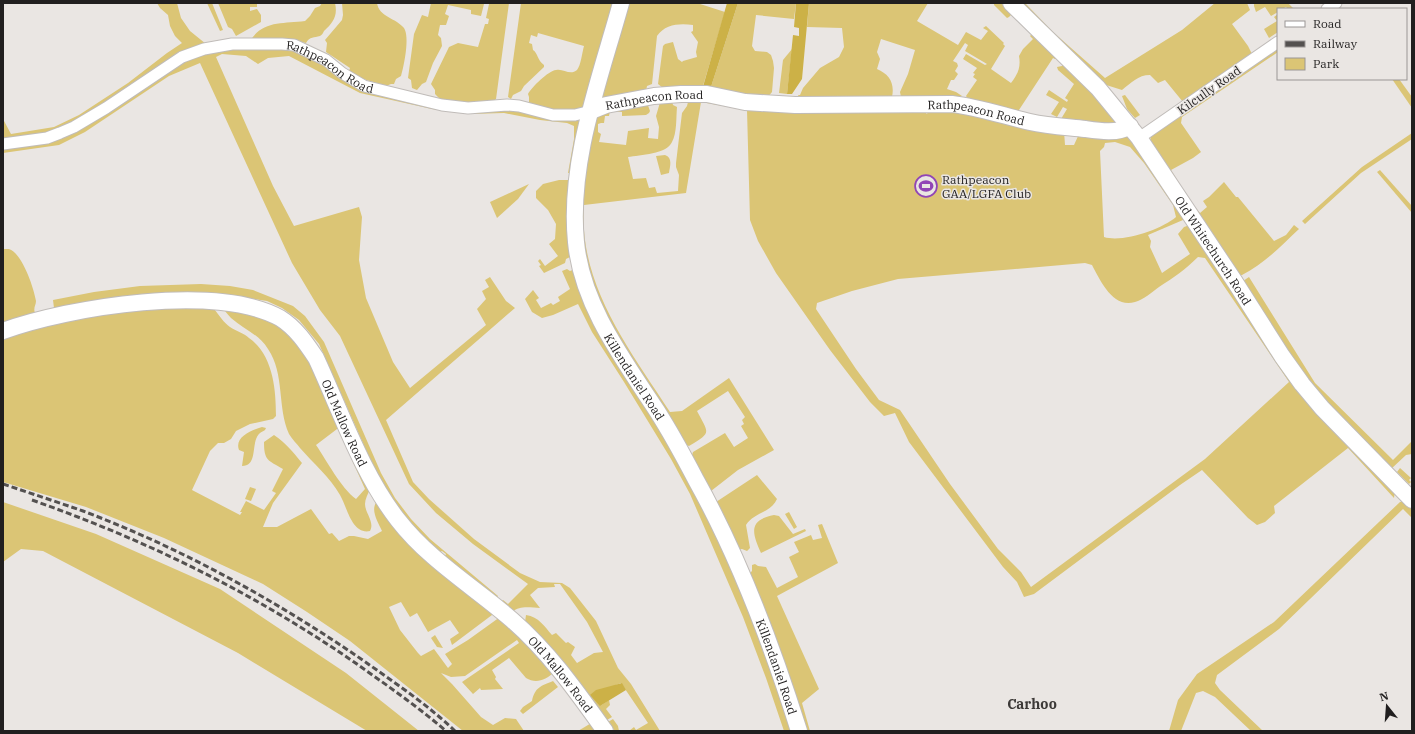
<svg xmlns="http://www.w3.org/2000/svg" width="1415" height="734" font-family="'IBM Plex Serif',serif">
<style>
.green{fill:#dbc575;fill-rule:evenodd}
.forest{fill:#ccb147}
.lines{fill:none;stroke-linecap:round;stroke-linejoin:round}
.street-casing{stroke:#c0bcb9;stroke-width:13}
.secondary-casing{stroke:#c0bcb9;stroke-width:18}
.street{stroke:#fff;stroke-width:11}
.secondary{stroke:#fff;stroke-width:16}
.rail{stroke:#545150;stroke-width:3;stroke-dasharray:6 3;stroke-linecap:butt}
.labels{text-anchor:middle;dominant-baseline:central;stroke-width:3;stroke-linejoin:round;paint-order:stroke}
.street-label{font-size:12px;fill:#211f1f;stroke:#eae6e3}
.poi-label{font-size:12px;fill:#211f1f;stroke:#eae6e3;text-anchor:start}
.quarter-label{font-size:14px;font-weight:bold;fill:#3c3937;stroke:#eae6e3}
</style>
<rect width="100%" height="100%" fill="#eae6e3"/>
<g class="green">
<path d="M157 3H177L181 18 190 31 206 44 56 131 3 140V119L11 134 54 127 79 115 128 83 167 53 182 43 175 36 170 26 168 15 160 8Z"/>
<path d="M207 3H212L223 30 220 31Z"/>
<path d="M218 3H257V7H250V11L257 9 261 15V22L236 36 232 29 228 27Z"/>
<path d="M322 3H335C338 16 333 23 324 31 323 33 322 35 320 36 314 38 310 36 306 43L293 40 250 41C263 20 283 24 305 21L310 16 315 8 320 6Z"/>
<path d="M342 3H377C379 17 396 18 404 28 410 37 404 66 401 76L396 79 394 84H391L386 86 360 78 349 71 350 68 326 52 327 43 325 40 342 20 343 15Z"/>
<path d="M431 3H509L496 99 492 103 467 105 440 99 435 94V90L431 84 449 47 458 43 478 47 485 24H488L489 19 486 18 489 4H484L481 16 471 14V10L448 5 445 14 449 16 446 25H440L438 35 441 38 442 46 433 63 426 82 422 84 417 90 412 88 411 80 408 78 414 34 422 15 428 17Z"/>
<path d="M521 3H616L585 108 559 112 529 103V97L528 94C532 87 548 71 556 70 563 68 570 76 577 70 581 65 582 53 584 46L538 33 537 37 531 35 529 43 532 44 533 50C538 53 537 60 544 65V67L524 86 521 91 513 95 511 99 508 97Z"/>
<path d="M626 3H697L725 12 702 89 710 90 738 3H796L794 19 756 15 752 46 755 51 767 52 771 55 773 61 774 68 772 92 767 98 663 88 658 84 663 46 665 44 673 42 678 59 682 62 683 61 697 57 696 52 698 42 691 32 693 31V25C680 23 665 24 657 36L652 84 647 86 646 91 607 102 600 98Z"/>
<path d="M809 3H928L917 21 958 45 966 32 981 40 988 31 983 28 986 26 1004 43 1003 44 1005 46 991 69 1011 83C1018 74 1021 67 1019 56L1023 49 1033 39 1030 36 1032 34 1057 58 1055 59 1053 58 1017 113 970 102 966 96 977 80 973 77 975 74 973 73 977 68 963 59 966 54 985 65 987 64 965 51 968 45 965 43 953 61 957 63 958 66 955 71 958 74 954 80H951L947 89 956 92 962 96 957 98 901 97 900 92 908 74 915 50 881 39 877 52 880 59 877 69C889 74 895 83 892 97H799L798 95H800L803 88 820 68 839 57 844 47 842 28 807 27Z"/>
<path d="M994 3H1001L1012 14 1009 17 1007 18 994 5Z"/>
<path d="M1017 3H1025L1053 32 1105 78 1182 30 1215 3H1247L1250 10 1232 24 1248 46 1252 54 1183 102 1165 80 1158 83 1150 75C1138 75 1131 83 1122 90L1103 84Z"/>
<path d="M1254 3H1288L1294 9H1286L1287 8 1286 7 1282 9H1278V12L1271 16 1265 7 1256 12 1254 6Z"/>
<path d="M1278 14V32L1269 38 1264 29 1277 21 1274 17Z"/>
<path d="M283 47 319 60 349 83 360 89 496 109 579 118 581 120 573 173H568L574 139V126L567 123 540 120 504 113 469 114 432 109 360 93 289 56 268 58 258 64 246 56 222 54 216 57 273 186 294 226 359 207 362 217 359 260 366 298 393 362 410 388 486 325 477 309 486 299 482 291 489 287 485 280 490 277 506 301 515 308 386 420 413 482 429 499 474 539 520 573 540 582 562 583 570 588 596 621 618 668 631 684 660 731H629L634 727 636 730 648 723 621 683 616 685 600 706 609 700 610 705 606 709 612 717 607 720 554 652 525 622 526 615C539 617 544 626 552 635L556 633 566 643 568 642 575 647 571 655 577 663 594 653 603 652 587 622 560 584H554L555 587 538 588 530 595 540 608C532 608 519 605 513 612L501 602 503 600 508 604 528 584 473 544 436 513 409 484 340 336 320 310 292 263 200 63 169 76 85 132 59 145 3 153V147L47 141 161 73 203 50Z"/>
<path d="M1278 48V52L1182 117 1181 123 1201 152 1193 158 1171 170 1190 201 1154 150 1150 141 1151 136Z"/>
<path d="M792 49 787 94 779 93 783 60Z"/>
<path d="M1063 62H1065L1118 122 1114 127 1061 119 1067 109 1063 107 1057 117 1051 114 1059 102 1046 95 1049 90 1067 102 1068 100 1065 98 1074 84 1058 70 1057 67 1062 66Z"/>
<path d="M1392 79H1399L1412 97V108Z"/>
<path d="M1125 95 1140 115 1135 118 1127 109 1122 96Z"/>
<path d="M671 98 673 105 677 107C676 118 677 133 672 142 667 154 640 155 628 157L633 179 646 178 649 188 655 187 657 193 678 191 679 175 676 167V163L682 113 687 106 689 98 740 106V109L701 102 686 193 584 205C578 284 629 349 670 412L682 411 729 378 774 450 738 470 711 491 691 458 693 452 725 433 734 447 748 438 741 426 744 424 742 420 745 417 728 391 697 411C709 434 712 432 689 446L684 444 616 339 584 263 580 205 595 118 602 111 646 100 650 111 649 113 646 115 622 116V112L610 111 609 116H605L604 123H601L598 124V132L601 134 599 142 626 145 628 131 649 128 648 138 658 139 659 127 656 116 661 99Z"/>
<path d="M943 106 1064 131 1065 145H1074L1079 134 1126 136 1134 139 1185 217 1183 220 1148 235 1151 241 1150 247 1162 273 1190 254 1178 234 1184 227 1190 225 1207 250 1395 491 1394 498 1348 448 1274 506 1275 513 1265 522 1257 525 1248 518 1202 470 1180 485 1034 594 1024 597 1017 582 1003 567 909 442 895 413 884 416 870 402 830 350 776 273 758 241 750 220 747 110 925 112 927 114 929 109ZM1115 142 1130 147 1144 163 1173 205 1176 217C1162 229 1123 243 1104 237L1100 151 1104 147 1105 143ZM1198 257 1205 258 1289 382 1205 459 1031 587 1021 572 998 549 950 484 900 410 879 400 856 369 816 309 817 303 852 291 898 279 1085 263 1092 265C1100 280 1113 309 1135 302 1143 300 1152 292 1159 287 1173 278 1186 269 1198 257Z"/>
<path d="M1412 133V139L1361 173 1305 224 1302 221 1362 167Z"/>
<path d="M665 155C673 158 670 166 669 173L661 175 656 156Z"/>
<path d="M1380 170 1412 206V213L1377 172Z"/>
<path d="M559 180H572V256L566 259 565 263 544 273 539 266 541 265 538 261 540 259 545 266 558 256 549 244 555 239 556 224 548 210 536 198V191L543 184Z"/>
<path d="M1224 182 1236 197H1238L1274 241 1286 235 1294 225 1299 229C1281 246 1264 264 1242 275H1239L1193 209 1195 207 1200 213 1207 207 1203 201 1209 197Z"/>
<path d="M529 184 518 199 497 218 490 202Z"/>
<path d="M3 249C4 249 9 249 9 249 22 253 34 288 36 301 36 305 33 308 35 313L3 323Z"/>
<path d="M567 269 570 271 575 269 665 433 733 563 794 731H784L766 678 743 617 690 494 671 459 624 382 592 332 578 304 553 315 542 318 532 312 525 299 533 290 539 298 536 300 541 308 551 303 553 305 560 301 558 297 570 289 562 271Z"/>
<path d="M1249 277 1315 383 1393 460 1412 441V454L1406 455 1390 470 1305 381 1243 281Z"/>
<path d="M201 284 230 286 253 290 293 306 305 316 324 342 381 473 395 498 411 519 430 539 498 596 497 598 445 556 446 554 442 551 440 552 430 544 398 509 374 468 319 344 299 320 282 308 267 301 217 293H168L96 301 54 308 53 300 94 292 140 286Z"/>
<path d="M160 306 214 309C219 315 224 323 230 327 236 331 244 333 249 338 273 355 276 389 276 416L273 419 250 424 236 431 231 439 224 443H218L210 451 192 490 240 515 242 512H240L246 501 264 510 276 493 272 491 283 469C268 460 264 461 264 442L274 435C287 444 292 451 302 463L273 503 263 527H277L311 509 329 534 332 533 339 541 349 536H354L368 539 382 531C378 522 369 509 378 500L496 612 452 645 450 639 459 633 450 620 428 632 417 613 410 617 401 602 389 607 400 630 418 653 421 656 434 649 448 668 452 664 445 654 468 640 500 617 554 672C546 680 536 684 526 678L509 658 492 670 496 677 495 679 503 689 481 690 480 688 473 694 462 682 519 643 517 640 465 676 451 677 441 673 452 684 481 717 493 725 505 718 516 719 524 731H463L350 641 307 612 263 584 164 538 86 507 3 482V337L58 320Z"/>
<path d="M223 308 263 316 287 331 306 352 341 426 316 445C327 461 341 488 356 499L365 489 352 460V457L370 489C368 494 365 499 365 504 365 513 375 522 370 531 352 535 347 507 340 495 330 477 313 463 300 448 297 444 292 439 289 434 277 407 285 374 268 349 259 334 243 329 231 318 228 315 225 311 223 308Z"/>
<path d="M262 427 266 428 265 430C264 431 261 432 260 433 250 441 259 466 242 466L244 452 239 450C234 437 252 430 262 427Z"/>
<path d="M1400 468 1411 478 1409 480 1411 482 1409 484 1397 472Z"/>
<path d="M757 475 777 499C771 513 754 512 746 525L750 548 747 551 742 549 737 550 716 502Z"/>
<path d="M250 487 256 489 251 501 245 499Z"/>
<path d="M1406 501 1412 507V518L1403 509 1279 629 1217 675 1215 683 1220 690 1263 731H1251L1215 697 1203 691 1196 693 1181 731H1169L1178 700 1197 674 1274 622 1400 502Z"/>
<path d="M3 502 96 534 220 589 346 673 419 731H367L238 653 43 551 21 549 3 562Z"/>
<path d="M789 512 797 527 794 529 785 514Z"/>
<path d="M774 515 779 516 793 534 805 529 806 531 761 553C752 533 748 520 774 515Z"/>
<path d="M822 524 838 563 777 596 819 689 802 703 810 731H805L748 575 752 571V565L755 564 758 566 766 567 777 588 798 577 789 557 799 552 794 542 811 535 813 540 822 538 818 525Z"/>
<path d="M435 635 443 648 437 647 431 638Z"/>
<path d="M553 681 558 687 523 714 520 711 523 707 532 701C535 687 541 686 553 681Z"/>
<path d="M613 719 618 726 619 731H615L608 722Z"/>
<path d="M593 722 599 731H578Z"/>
</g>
<g class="forest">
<path d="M727 3H738L710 90H702Z"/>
<path d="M796 3H809L802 79 792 94H787L793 35 799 36V28L794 27Z"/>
<path d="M622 683 626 690 600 706 590 695 596 690Z"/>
</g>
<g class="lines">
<g class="street-casing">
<g id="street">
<path d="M1327 9 1336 3"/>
<path d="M1139 138 1278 42"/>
<path id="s1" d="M3 144 47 138 60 133 74 127 106 108 182 57 204 49 232 44H282L294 45 326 60 342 73 364 86 442 105 468 108 507 105 519 106 553 115H575L591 111"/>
</g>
</g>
<g class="secondary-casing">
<g id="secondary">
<path id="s2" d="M621 3C600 79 568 162 576 242 582 305 623 359 657 411 671 433 684 457 696 480 740 559 772 645 799 731"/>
<path id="s3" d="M1011 3 1098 88 1139 138 1235 282 1282 356 1302 384 1322 408 1412 500"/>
<path id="s4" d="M591 111 606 105 654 96 681 94H707L745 102 795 105 952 104C978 107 1004 116 1030 122 1048 126 1067 127 1085 129 1099 131 1118 134 1130 126"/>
<path id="s5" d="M3 331C69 307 217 283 280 318 296 328 306 343 316 358 341 412 362 474 398 520 429 560 474 587 512 620 549 652 577 692 605 731"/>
</g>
</g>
<use href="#street" class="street"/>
<use href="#secondary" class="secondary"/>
<g class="rail">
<path d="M3 484C30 493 57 502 83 511 183 549 277 601 364 661 395 683 428 705 455 731"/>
<path d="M32 500C148 541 252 592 354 662 385 684 417 706 446 731"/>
</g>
</g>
<defs>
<g id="stadium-ring" transform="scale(1.15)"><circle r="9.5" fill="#eae6e3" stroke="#9145b6" stroke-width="1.5"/><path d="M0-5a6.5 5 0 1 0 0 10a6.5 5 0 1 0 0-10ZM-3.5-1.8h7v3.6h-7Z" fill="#9145b6"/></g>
</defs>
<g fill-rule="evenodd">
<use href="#stadium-ring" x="926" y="186"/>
</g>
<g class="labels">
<g class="street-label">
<text stroke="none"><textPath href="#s1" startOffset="358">Rathpeacon Road</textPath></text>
<text transform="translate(1209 90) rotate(-35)">Kilcully Road</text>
<text stroke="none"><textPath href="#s4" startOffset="65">Rathpeacon Road</textPath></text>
<text stroke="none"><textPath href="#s4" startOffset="389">Rathpeacon Road</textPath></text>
<text stroke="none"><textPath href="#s3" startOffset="321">Old Whitechurch Road</textPath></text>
<text stroke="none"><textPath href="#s2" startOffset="393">Killendaniel Road</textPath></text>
<text stroke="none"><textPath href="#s5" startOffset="408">Old Mallow Road</textPath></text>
<text stroke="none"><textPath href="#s2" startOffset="717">Killendaniel Road</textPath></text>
<text stroke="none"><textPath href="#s5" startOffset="744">Old Mallow Road</textPath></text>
</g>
<g class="poi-label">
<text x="942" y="179">Rathpeacon<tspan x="942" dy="14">GAA/LGFA Club</tspan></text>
</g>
<g class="quarter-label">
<text x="1032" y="704">Carhoo</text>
</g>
</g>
<rect width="1415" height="734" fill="none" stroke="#211f1f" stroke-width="8"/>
<rect x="1277" y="8" width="130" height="72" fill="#eae6e3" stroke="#9a9695"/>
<rect x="1285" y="21" width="20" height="6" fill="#ffffff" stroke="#9a9695"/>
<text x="1313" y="28" font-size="12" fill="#211f1f">Road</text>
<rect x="1285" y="41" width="20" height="6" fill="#545150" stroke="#9a9695"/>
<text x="1313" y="48" font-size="12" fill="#211f1f">Railway</text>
<rect x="1285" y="58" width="20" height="12" fill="#dbc575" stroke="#9a9695"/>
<text x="1313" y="68" font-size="12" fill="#211f1f">Park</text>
<g transform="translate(1387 706) rotate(343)" stroke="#eae6e3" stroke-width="3" paint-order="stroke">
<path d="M0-3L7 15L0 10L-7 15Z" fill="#211f1f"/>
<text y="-6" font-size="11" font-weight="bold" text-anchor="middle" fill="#211f1f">N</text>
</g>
</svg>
